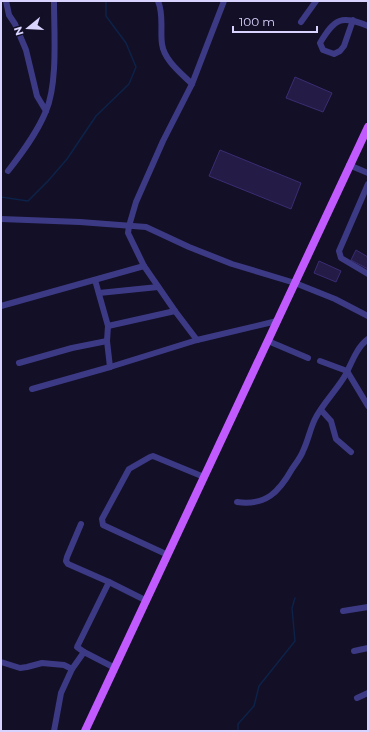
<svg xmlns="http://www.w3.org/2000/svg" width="369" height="732" font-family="Montserrat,sans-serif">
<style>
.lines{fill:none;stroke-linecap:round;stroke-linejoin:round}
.stream{stroke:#0c2248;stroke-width:1.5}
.building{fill:#241b47;stroke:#3b2d73}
.minor{stroke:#3d3a85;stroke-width:6}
.major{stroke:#c25bff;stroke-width:8}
</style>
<rect width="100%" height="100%" fill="#130f26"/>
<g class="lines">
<g class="stream">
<path d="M1 197 28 201 48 181 67 159 96 116 129 84 136 67 126 43 106 16V1"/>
<path d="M238 731V724L254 706 259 686 295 641 292 608 295 598"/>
</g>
</g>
<g class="building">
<path d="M295 77 332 93 323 112 286 98Z"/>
<path d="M220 150 301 183 291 209 209 176Z"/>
<path d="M356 250 368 257V269L351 260Z"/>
<path d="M319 261 341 271 336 282 314 273Z"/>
</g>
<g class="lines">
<g class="minor">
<path d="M6 1 9 15 15 24 26 50 37 96 46 111"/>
<path d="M158 1C164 15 160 30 162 44 164 60 181 73 192 84"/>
<path d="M353 20 344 46 340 51 334 54 323 50 320 43C335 18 341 15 368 26"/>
<path d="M301 22 316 1"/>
<path d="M349 165 368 173"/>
<path d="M8 171C22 153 37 133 46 111 58 83 54 32 54 1"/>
<path d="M368 184 339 251 341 258 368 274"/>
<path d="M1 219 80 222 146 227 189 247 232 264 295 283 335 299 368 316"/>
<path d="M95 280 108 326 107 341 110 367"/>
<path d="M99 293 158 287"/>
<path d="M1 306 144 266"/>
<path d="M108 326 175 311"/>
<path d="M197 340 175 311 144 266 128 233 129 226 136 202 163 141 192 84 224 1"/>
<path d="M268 341 308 358"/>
<path d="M320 361 347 371 368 406"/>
<path d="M19 363 72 348 107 341"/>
<path d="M32 389 110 367 197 340 277 321"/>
<path d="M321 410 331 421 336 439 351 452"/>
<path d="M237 502C266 506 279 492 292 469 296 463 301 457 303 451 308 441 310 429 315 419 323 403 337 390 346 374 352 362 357 347 368 339"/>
<path d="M81 524 67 557 66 561 68 564 109 582 147 601"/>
<path d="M168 555 103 525 102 519 129 469 150 457 153 456 204 477"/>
<path d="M109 582 77 647 84 652 115 668"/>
<path d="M343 611 368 607"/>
<path d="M354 651 368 648"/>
<path d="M1 662 20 668 27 667 42 663 64 665 72 669"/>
<path d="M357 698 368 693"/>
<path d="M54 731 61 693 72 669 84 652"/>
</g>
<path class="major" d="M85 731 368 127"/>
</g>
<rect width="369" height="732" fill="none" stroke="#d9d4ff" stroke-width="4"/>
<g transform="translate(28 28) rotate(252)" stroke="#130f26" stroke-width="3" paint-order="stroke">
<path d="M0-3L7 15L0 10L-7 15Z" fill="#d9d4ff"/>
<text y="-6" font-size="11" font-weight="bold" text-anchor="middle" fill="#d9d4ff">N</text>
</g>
<path d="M233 26v6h84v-6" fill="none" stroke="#d9d4ff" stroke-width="2"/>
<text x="239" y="26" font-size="12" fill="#d9d4ff" stroke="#130f26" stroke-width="3" paint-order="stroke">100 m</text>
</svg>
